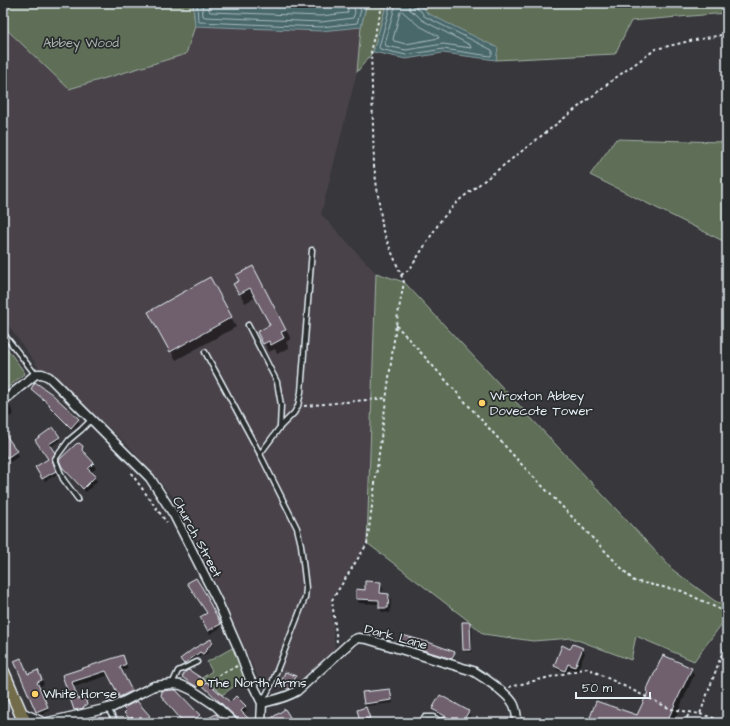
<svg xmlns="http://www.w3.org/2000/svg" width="730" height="726" font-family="'Architects Daughter',sans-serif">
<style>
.built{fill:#48434a}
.green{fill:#5e6e56;stroke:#a3b0a7}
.water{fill:#49676b;stroke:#899ea3}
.shadow{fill:#0007}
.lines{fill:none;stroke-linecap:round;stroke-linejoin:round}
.shore{stroke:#a8bac0;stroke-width:1}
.building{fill:#6f606d;stroke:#e8f1f8}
.lane-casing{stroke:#e8f1f8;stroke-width:7}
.street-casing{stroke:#e8f1f8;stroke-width:11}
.primary-casing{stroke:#e8f1f8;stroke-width:15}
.path{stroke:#e8f1f8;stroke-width:2;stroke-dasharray:3 3;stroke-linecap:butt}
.lane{stroke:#2a2d2e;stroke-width:4}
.street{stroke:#2a2d2e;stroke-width:8}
.primary{stroke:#736c4b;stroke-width:12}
.poi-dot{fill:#ffd166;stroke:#2a2d2e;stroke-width:1.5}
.labels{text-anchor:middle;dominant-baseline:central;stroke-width:3.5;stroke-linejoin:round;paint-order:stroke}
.park-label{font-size:13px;fill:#aab6af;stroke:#2a2d2e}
.poi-label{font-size:13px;fill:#e8f1f8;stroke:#2a2d2e;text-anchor:start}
.street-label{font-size:13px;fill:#e8f1f8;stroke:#2a2d2e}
</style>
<rect width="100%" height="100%" fill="#38373b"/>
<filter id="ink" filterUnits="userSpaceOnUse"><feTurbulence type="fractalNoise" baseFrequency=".025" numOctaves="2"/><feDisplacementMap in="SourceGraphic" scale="8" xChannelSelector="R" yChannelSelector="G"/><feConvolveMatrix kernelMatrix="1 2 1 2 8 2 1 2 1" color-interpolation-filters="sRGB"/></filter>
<g filter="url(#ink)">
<path class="built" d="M3 26 70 89 186 54 195 26 321 31 361 27 357 72 321 214 376 273 367 543 331 600 335 652 290 690 258 678 195 536 179 504 127 444 45 372 38 367 3 318Z"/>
<g class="green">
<path d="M3 3H193L195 26 186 54 69 89 3 26Z"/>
<path d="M357 3H387L373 52 357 72 361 27 366 7Z"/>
<path d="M412 3H727V13L631 21 615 54 496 60 497 48 426 13 424 8Z"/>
<path d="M616 139 723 142 727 144V243L590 175Z"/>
<path d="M376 273 404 282 673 570 715 601 727 606V617L694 661 636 636 631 660 572 638 533 641 483 634 470 622 367 543Z"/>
<path d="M3 343 25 373 3 392Z"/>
<path d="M234 647 246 678 222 695 216 688 202 678 212 671 207 662Z"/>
</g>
<g class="water">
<path d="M193 3H357L366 6 361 27 321 31 195 26Z"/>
<path d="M387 3H412L424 8 427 13 498 48 496 60 443 53 406 59 373 52Z"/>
</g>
<g class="shadow">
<path d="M258 277 291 339 286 342 289 348 277 354 275 349 269 352 264 343 271 326 256 297 245 303 235 284Z"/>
<path d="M209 279 236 327 176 360 149 312Z"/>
<path d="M32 389 52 395 80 423 73 430Z"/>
<circle cx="483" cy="404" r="3.5"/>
<path d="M9 405 14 414 3 421V407Z"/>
<path d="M3 433 19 456 10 462 3 452Z"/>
<path d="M59 437 60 440 50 447 56 456 52 462 57 474 45 481 36 467 49 460 38 443Z"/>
<path d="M82 447 85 452 84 454 96 468 91 473 97 481 86 492 66 472 63 467Z"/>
<path d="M195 579 210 602 209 603 222 627 210 634 202 617 208 614Z"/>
<path d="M380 583 383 588 382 594 388 595 391 599 390 613 382 612 380 608V604L359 603 357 598 366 591Z"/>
<path d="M3 606 6 610 3 612Z"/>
<path d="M3 617 6 621 3 624Z"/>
<path d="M470 623 472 626V652H465L464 650Z"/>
<path d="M210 640 213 645 207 649 209 652 204 655 202 654 186 665 182 661Z"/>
<path d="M401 643 454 653 455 655 453 661 403 646Z"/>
<path d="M582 649 585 653 577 671 570 668 568 674 557 670 555 666Z"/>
<path d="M123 656 128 669 121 671 134 696 110 707 106 696 121 697 109 675 74 687 79 700 84 698 89 710 77 714 63 675Z"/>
<path d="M691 669 694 675 673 723H589L638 716 649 694 647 691Z"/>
<path d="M28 675 40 676 44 684 38 687 49 711 39 716 37 711Z"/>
<path d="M183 677 205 682 206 684 230 703 236 698 247 710 243 714 250 723H241L204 686 199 689 185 680Z"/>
<path d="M295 677 296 680 292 691 290 692 282 688 281 686Z"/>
<path d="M390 690 393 703 366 706 365 703Z"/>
<path d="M366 708 370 719 362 722 358 711Z"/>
<path d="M433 709 468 712 470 716 467 723H454L436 713Z"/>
<path d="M285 710 291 720 286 723H267Z"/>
<path d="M199 715 201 718 195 723H185Z"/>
<path d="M127 716H149L150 719 146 723H134Z"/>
<path d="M89 719 92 723H73Z"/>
</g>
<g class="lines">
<g class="shore">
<path d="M197 3 198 21 200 22 321 27 357 23 361 10 358 6V3"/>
<path d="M202 3 203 16 205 17 321 22 353 18 355 12 353 3"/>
<path d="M208 3 209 10 210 12 321 16 347 13 348 11 347 3"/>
<path d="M391 3 379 47 380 49 406 55 443 49 490 56 492 55V50L424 16 421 11 414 7 413 3"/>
<path d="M396 3 385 43 386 46 406 50 443 44 471 48 470 45 422 20 417 15 410 10 408 3"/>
<path d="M402 11 418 25 438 36 439 38 406 44 394 41 393 39 400 12Z"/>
</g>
</g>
<g class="building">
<path d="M253 266 286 330 281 332 284 338 271 345 269 341 263 344 257 332 270 325 250 288 239 294 233 284 239 281 236 275Z"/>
<path d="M210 277 232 317 170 352 148 312Z"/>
<path d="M35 382 52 394 79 419 71 428 49 406 50 405 31 389Z"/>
<path d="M53 427 60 437 49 444 55 453 52 459 56 471 42 479 35 467 48 459 35 440Z"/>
<path d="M3 431 17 451 7 458 3 452Z"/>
<path d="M79 443 83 446 82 450 94 463 88 469 96 476 83 489 62 467 59 460 76 444Z"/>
<path d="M196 578 209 599 208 600 221 624 208 631 200 617 207 613 187 583Z"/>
<path d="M365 581 381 582 380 593 389 594 388 608H379V600L356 599V589L365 590Z"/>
<path d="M462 622H470L471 650H463Z"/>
<path d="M402 635 428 642 455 652 452 659 400 643Z"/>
<path d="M211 639 213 643 207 648 208 649 203 654 200 652 184 664 180 659 193 649Z"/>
<path d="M573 644 583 648 575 667 568 664 565 671 554 666 562 645 570 649Z"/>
<path d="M123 655 126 664 120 667 132 691 107 703 105 695 119 696 106 671 72 682 78 699 85 697 87 705 83 707 84 708 74 710 62 675Z"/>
<path d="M663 655 692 668 669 717 681 723H588L596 701 637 715 648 692 646 691Z"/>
<path d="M21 658 28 674 38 670 42 680 37 682 48 707 36 712 14 661Z"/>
<path d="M189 670 206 681 197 687 192 684 182 677 186 671Z"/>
<path d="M285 672 296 676 291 688 288 689 280 686Z"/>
<path d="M207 682 230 702 236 696 246 706 241 711 253 723H240L238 719 203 686Z"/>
<path d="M390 689 392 700 364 704 362 692Z"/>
<path d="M172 690H176L200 715 191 723H184L161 696 162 691Z"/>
<path d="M440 695 469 711 462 723H458L432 709Z"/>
<path d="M137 701 150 716 141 723H138L132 717 130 719 124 713 126 711 123 708Z"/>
<path d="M366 707 370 718 360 721 357 710Z"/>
<path d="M285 709 290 717 281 723H267V721Z"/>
<path d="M216 714 222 723H199Z"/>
</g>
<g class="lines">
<g class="lane-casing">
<g id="lane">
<path d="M248 325 277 382 281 405 280 427"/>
<path d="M3 333 35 374"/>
<path d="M205 352 260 454 297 528 301 545 306 588 305 598 272 683 262 703"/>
<path d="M260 454 280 427 294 413 298 406 301 392 312 250"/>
<path d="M78 499 63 479 55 459 69 440 81 430 91 420"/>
<path d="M172 684 178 671 197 662"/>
<path d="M108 709 115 721"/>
<path d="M420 723 425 717H433L439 721 445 720"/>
</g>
</g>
<g class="street-casing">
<g id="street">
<path d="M3 401 36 374H42L49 377 150 478 174 515 217 600 239 650 249 677 262 703 261 723"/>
<path d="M262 703C274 700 286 698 297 691L353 640 358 638 367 639 473 671C483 677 509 694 514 705 516 710 517 717 517 723"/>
<path d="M21 712 45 723"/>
<path d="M44 723 113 707 154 686 172 684 181 685 192 690 216 706 234 723"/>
</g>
</g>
<g class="primary-casing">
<path id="primary" d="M3 672 25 723"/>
</g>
<g class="path">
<path d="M401 275 410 269 441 220 458 201 618 76 656 49 690 41 727 34"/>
<path d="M396 325 523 466 634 581 682 591 727 613"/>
<path d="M304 406 387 398"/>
<path d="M131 473 167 523"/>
<path d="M337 642 332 600 367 544 396 325 404 282 383 231 374 166 371 48 383 3"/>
<path d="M213 678 237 666"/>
<path d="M509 687 587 668 671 709 700 714 727 640"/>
<path d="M700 714 727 722"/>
<path d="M684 723 690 712"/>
</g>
<use href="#lane" class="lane"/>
<use href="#street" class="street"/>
<use href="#primary" class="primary"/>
</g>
</g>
<g class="poi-dot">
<circle cx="482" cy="403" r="4"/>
<circle cx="200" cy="683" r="4"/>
<circle cx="35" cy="694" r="4"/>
</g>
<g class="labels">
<g class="park-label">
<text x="81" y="43">Abbey Wood</text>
</g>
<g class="poi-label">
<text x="490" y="396">Wroxton Abbey<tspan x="490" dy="15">Dovecote Tower</tspan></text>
<text x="208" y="683">The North Arms</text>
<text x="43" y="694">White Horse</text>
</g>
<g class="street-label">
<text transform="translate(197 537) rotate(62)">Church Street</text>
<text transform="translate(396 637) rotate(15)">Dark Lane</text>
</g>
</g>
<rect width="730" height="726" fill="none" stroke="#2a2d2e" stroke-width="16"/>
<rect x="8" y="8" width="714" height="710" fill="none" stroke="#e8f1f8" stroke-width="1.5" filter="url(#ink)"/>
<path d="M576 692v6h74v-6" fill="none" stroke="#e8f1f8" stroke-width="2"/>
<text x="582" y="692" font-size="12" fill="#e8f1f8" stroke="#2a2d2e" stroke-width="3" paint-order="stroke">50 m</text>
</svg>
